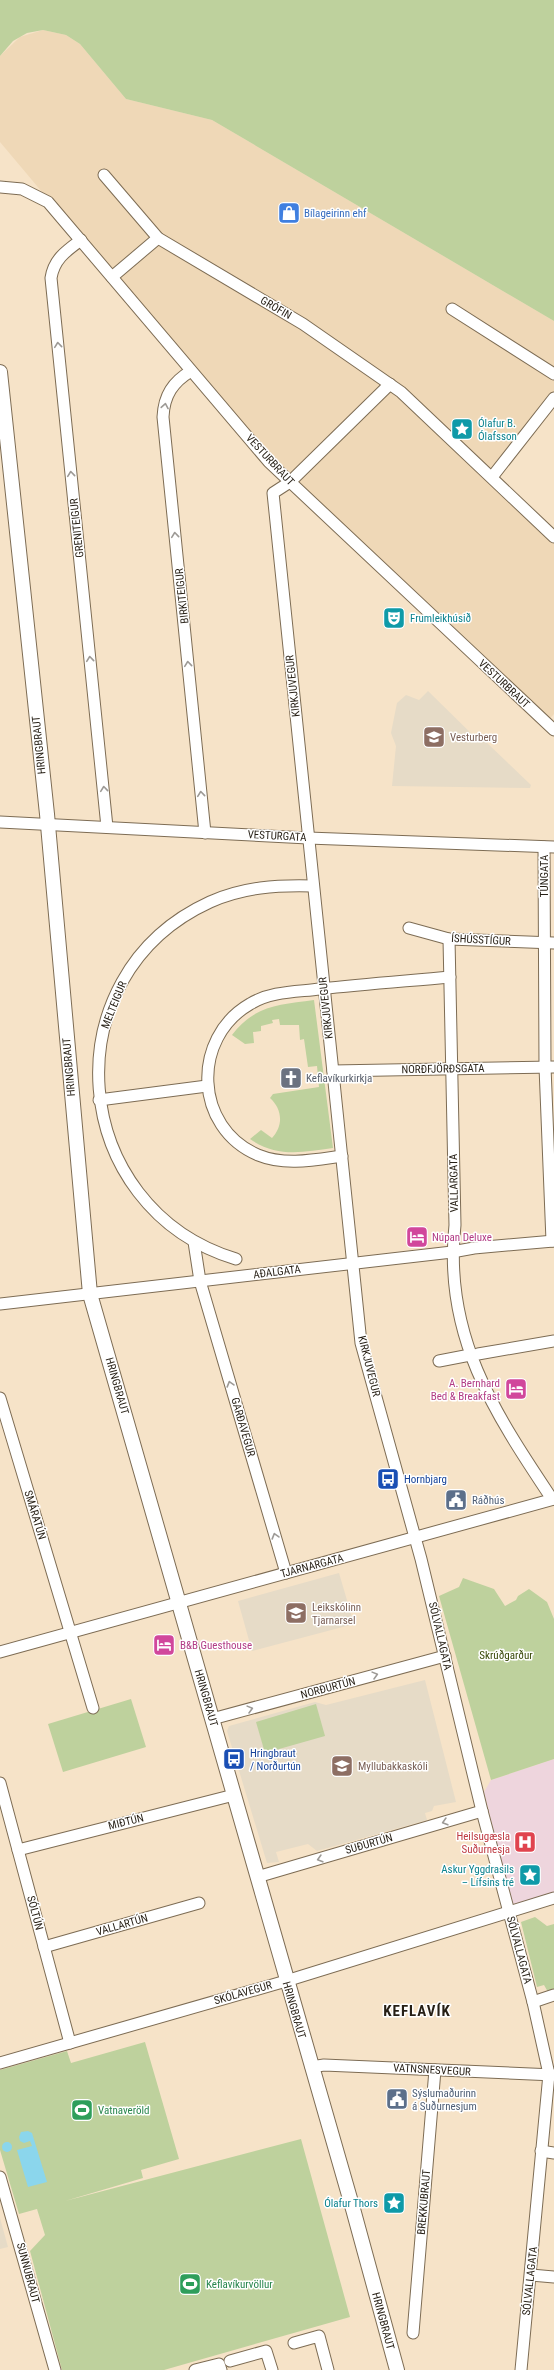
<svg xmlns="http://www.w3.org/2000/svg" width="554" height="2370" font-family="'Roboto Condensed',sans-serif">
<style>
.built{fill:#efd8b7}
.education{fill:#e6dbc7}
.medical{fill:#eed5dd}
.green{fill:#bed19d}
.water{fill:#8bd6ec}
.lines{fill:none;stroke-linecap:round;stroke-linejoin:round}
.minor-casing{stroke:#7d6c54;stroke-width:13}
.major-casing{stroke:#7d6c54;stroke-width:16}
.minor{stroke:#fff;stroke-width:11}
.major{stroke:#fff;stroke-width:14}
.oneway{stroke:#9d9a96}
.labels{text-anchor:middle;dominant-baseline:central;stroke-width:3;stroke-linejoin:round;paint-order:stroke}
.shop-label{font-size:11px;fill:#366cbe;stroke:#fff;text-anchor:start}
.street-label{font-size:11px;fill:#261f15;stroke:#fff}
.culture-label{font-size:11px;fill:#0d838f;stroke:#fff;text-anchor:start}
.education-label{font-size:11px;fill:#785e54;stroke:#fff;text-anchor:start}
.worship-label{font-size:11px;fill:#5b616d;stroke:#fff;text-anchor:start}
.hotel-label{font-size:11px;fill:#b23c85;stroke:#fff;text-anchor:start}
.transit-label{font-size:11px;fill:#164399;stroke:#fff;text-anchor:start}
.service-label{font-size:11px;fill:#4e5e75;stroke:#fff;text-anchor:start}
.park-label{font-size:11px;fill:#384908;stroke:#fff}
.health-label{font-size:11px;fill:#be3a42;stroke:#fff;text-anchor:end}
.leisure-label{font-size:11px;fill:#27864d;stroke:#fff;text-anchor:start}
.district-label{font-size:15px;font-weight:bold;letter-spacing:1px;fill:#261f15;stroke:#fff}
</style>
<rect width="100%" height="100%" fill="#f6e3c8"/>
<path class="built" d="M43 30 66 35 80 44 126 99 212 120 554 321V398L492 477 554 538V714L546 723 269 462 0 142V56L20 37Z"/>
<g class="education">
<path d="M428 691 481 743 484 740 531 785 530 788 392 786 396 746 391 733 397 703 406 695 419 700Z"/>
<path d="M339 1573 354 1624 252 1651 238 1601Z"/>
<path d="M425 1680 456 1802 434 1806 432 1811 425 1813 427 1820 317 1851 308 1844 276 1852 279 1862 267 1863 227 1731 229 1726 315 1702 326 1705Z"/>
<path d="M0 2218 8 2247 0 2249Z"/>
</g>
<path class="medical" d="M554 1759V1893L525 1903 512 1904 484 1792 491 1780Z"/>
<g class="green">
<path d="M0 0H554V321L212 120 126 99 80 44 66 35 43 30 27 33 13 41 0 56Z"/>
<path d="M314 1000 333 1148C303 1152 277 1158 250 1139L261 1130 272 1138C284 1125 282 1109 270 1098L273 1094 319 1087 317 1066 308 1067 304 1039 300 1040 299 1025H280L279 1019 272 1020 273 1023 261 1026V1031L253 1032 254 1043 245 1044 232 1035C255 1005 278 1005 314 1000Z"/>
<path d="M463 1578 494 1589 505 1606 516 1600 518 1596 529 1589 547 1602 554 1619V1759L491 1780 439 1596 459 1587Z"/>
<path d="M131 1699 146 1747 63 1772 48 1724Z"/>
<path d="M316 1704 325 1736 265 1753 256 1722Z"/>
<path d="M535 1917 547 1926 554 1924V1991L548 1992 544 1985 537 1987 521 1922Z"/>
<path d="M145 2042 179 2159 141 2170 143 2178 65 2201 301 2139 350 2317 164 2370H62L30 2251 45 2235 37 2209 19 2214 0 2150V2070L67 2051 71 2063Z"/>
</g>
<g class="water">
<path d="M28 2131 32 2133 47 2182 28 2187 17 2150 32 2146 30 2141 24 2143 20 2141 19 2137 21 2132Z"/>
<circle cx="7" cy="2147" r="5"/>
</g>
<g class="lines">
<g class="minor-casing">
<g id="minor">
<path d="M104 175 158 238 303 324 401 392 554 537"/>
<path d="M0 187 22 189 48 202 269 462 554 730"/>
<path d="M81 240C66 251 54 259 51 278L107 827"/>
<path d="M112 277 158 238"/>
<path d="M452 309 554 374"/>
<path d="M191 371C173 382 164 395 163 417L205 833"/>
<path d="M390 384 290 482 273 493 361 1343 421 1559 482 1811 533 2002 549 2074 521 2370"/>
<path d="M492 477 554 398"/>
<path d="M0 822 308 838 554 847"/>
<path d="M544 847 545 1067 552 1241"/>
<path d="M409 928 449 939 554 943"/>
<path d="M449 939 455 1225C443 1335 494 1412 552 1499"/>
<path d="M333 1071 554 1067"/>
<path d="M99 1100 207 1086"/>
<path d="M342 1156C314 1160 285 1166 258 1155 194 1128 191 1038 250 1004 271 991 297 992 320 989 364 984 407 981 450 977"/>
<path d="M194 1242 200 1281 286 1573"/>
<path d="M236 1259C68 1208 48 976 210 902 243 887 277 885 313 886"/>
<path d="M0 1304 452 1252 474 1248 554 1241"/>
<path d="M478 1354 554 1341"/>
<path d="M439 1361 470 1355"/>
<path d="M0 1398 93 1708"/>
<path d="M0 1652 554 1499"/>
<path d="M212 1719 445 1656"/>
<path d="M0 1783 70 2043"/>
<path d="M18 1850 234 1795"/>
<path d="M257 1877 482 1811"/>
<path d="M44 1947 199 1903"/>
<path d="M533 2002 554 1995"/>
<path d="M0 2063 286 1981 554 1898"/>
<path d="M311 2067 324 2065 554 2075"/>
<path d="M541 2151 554 2153"/>
<path d="M0 2177 55 2370"/>
<path d="M531 2275 554 2277"/>
<path d="M413 2333 435 2070"/>
<path d="M294 2343 319 2336 328 2370"/>
<path d="M230 2361 266 2351 272 2370"/>
<path d="M195 2370 219 2364 221 2370"/>
</g>
</g>
<g class="major-casing">
<path id="major" d="M0 372 47 814 90 1294 353 2209 397 2370"/>
</g>
<use href="#minor" class="minor"/>
<use href="#major" class="major"/>
</g>
<defs><path id="oneway-chevron" d="M-2-3.5L2.5 0L-2 3.5" fill="none" stroke-width="1.6" stroke-linecap="round" stroke-linejoin="round"/></defs>
<g class="oneway">
<use href="#oneway-chevron" transform="translate(58 345) rotate(-96)"/>
<use href="#oneway-chevron" transform="translate(165 406) rotate(-80)"/>
<use href="#oneway-chevron" transform="translate(71 474) rotate(-96)"/>
<use href="#oneway-chevron" transform="translate(175 535) rotate(-96)"/>
<use href="#oneway-chevron" transform="translate(90 659) rotate(-96)"/>
<use href="#oneway-chevron" transform="translate(188 664) rotate(-96)"/>
<use href="#oneway-chevron" transform="translate(104 789) rotate(-96)"/>
<use href="#oneway-chevron" transform="translate(201 794) rotate(-96)"/>
<use href="#oneway-chevron" transform="translate(230 1384) rotate(-106)"/>
<use href="#oneway-chevron" transform="translate(275 1536) rotate(-106)"/>
<use href="#oneway-chevron" transform="translate(375 1675) rotate(-15)"/>
<use href="#oneway-chevron" transform="translate(250 1709) rotate(-15)"/>
<use href="#oneway-chevron" transform="translate(445 1822) rotate(164)"/>
<use href="#oneway-chevron" transform="translate(320 1859) rotate(164)"/>
</g>
<defs>
<g id="shop-square" transform="scale(1.15)"><rect x="-9" y="-9" width="18" height="18" rx="4" fill="#3f7fe0" stroke="#fff"/><path d="M-5-2.5h2.3a2.7 3.5 0 0 1 5.4 0H5L5.5 6h-11ZM-1.5-2.5h3a1.5 2.3 0 0 0-3 0Z" fill="#fff"/></g>
<g id="sight-square" transform="scale(1.15)"><rect x="-9" y="-9" width="18" height="18" rx="4" fill="#0f9aa8" stroke="#fff"/><path d="M0-6L1.8-2.2L6-1.7L2.9 1.2L3.7 5.4L0 3.3L-3.7 5.4L-2.9 1.2L-6-1.7L-1.8-2.2Z" fill="#fff"/></g>
<g id="theatre-square" transform="scale(1.15)"><rect x="-9" y="-9" width="18" height="18" rx="4" fill="#0f9aa8" stroke="#fff"/><path d="M-5-5.5Q0-4 5-5.5V0Q5 5 0 6Q-5 5-5 0ZM-3.3-2.5H-1v1.5H-3.3ZM1-2.5H3.3v1.5H1ZM-2.8 1Q0 5.5 2.8 1Z" fill="#fff"/></g>
<g id="school-square" transform="scale(1.15)"><rect x="-9" y="-9" width="18" height="18" rx="4" fill="#8d6e63" stroke="#fff"/><path d="M0-5L7-2L0 1L-7-2ZM-4 1L0 2.5L4 1V4Q0 6-4 4Z" fill="#fff"/></g>
<g id="church-square" transform="scale(1.15)"><rect x="-9" y="-9" width="18" height="18" rx="4" fill="#6b7280" stroke="#fff"/><path d="M-1.2-6h2.4v3.5h3.3v2.4h-3.3V6h-2.4V-.1h-3.3v-2.4h3.3Z" fill="#fff"/></g>
<g id="hotel-square" transform="scale(1.15)"><rect x="-9" y="-9" width="18" height="18" rx="4" fill="#d1479c" stroke="#fff"/><path d="M-6-4.5h1.5V1H6V5H4.5V3h-9V5H-6ZM-4 0a1.8 1.8 0 1 1 3.6 0ZM.5 0V-2.5h3Q6-2.5 6 0Z" fill="#fff"/></g>
<g id="bus-square" transform="scale(1.15)"><rect x="-9" y="-9" width="18" height="18" rx="4" fill="#1a4fb4" stroke="#fff"/><path d="M-5-6H5V4H4V6H2V4H-2V6H-4V4H-5ZM-3.5-4V0h7V-4ZM-3.5 1.2v1.5H-2V1.2ZM2 1.2v1.5H3.5V1.2Z" fill="#fff"/></g>
<g id="civic-square" transform="scale(1.15)"><rect x="-9" y="-9" width="18" height="18" rx="4" fill="#5c6f8a" stroke="#fff"/><path d="M-.6-6.5H3V-4.5H.6V-3L4-1V1h2V6H-6V1h2V-1L-.6-3ZM-1.2 2.5V6h2.4V2.5Z" fill="#fff"/></g>
<g id="hospital-square" transform="scale(1.15)"><rect x="-9" y="-9" width="18" height="18" rx="4" fill="#e0444e" stroke="#fff"/><path d="M-5-5h3v3.5h4V-5h3V5h-3V1.5h-4V5h-3Z" fill="#fff"/></g>
<g id="stadium-square" transform="scale(1.15)"><rect x="-9" y="-9" width="18" height="18" rx="4" fill="#2e9e5b" stroke="#fff"/><path d="M0-5a6.5 5 0 1 0 0 10a6.5 5 0 1 0 0-10ZM-3.5-1.8h7v3.6h-7Z" fill="#fff"/></g>
</defs>
<g fill-rule="evenodd">
<use href="#shop-square" x="289" y="213"/>
<use href="#sight-square" x="462" y="429"/>
<use href="#theatre-square" x="394" y="618"/>
<use href="#school-square" x="434" y="737"/>
<use href="#church-square" x="291" y="1078"/>
<use href="#hotel-square" x="417" y="1237"/>
<use href="#hotel-square" x="516" y="1389"/>
<use href="#bus-square" x="388" y="1479"/>
<use href="#civic-square" x="456" y="1500"/>
<use href="#school-square" x="296" y="1613"/>
<use href="#hotel-square" x="164" y="1645"/>
<use href="#bus-square" x="234" y="1759"/>
<use href="#school-square" x="342" y="1766"/>
<use href="#hospital-square" x="525" y="1842"/>
<use href="#sight-square" x="530" y="1875"/>
<use href="#civic-square" x="397" y="2099"/>
<use href="#stadium-square" x="82" y="2110"/>
<use href="#sight-square" x="394" y="2203"/>
<use href="#stadium-square" x="190" y="2284"/>
</g>
<g class="labels">
<g class="shop-label">
<text x="304" y="213">Bílageirinn ehf</text>
</g>
<g class="street-label">
<text transform="translate(276 308) rotate(30)">GRÓFIN</text>
<text transform="translate(270 460) rotate(47)">VESTURBRAUT</text>
<text transform="translate(77 528) rotate(-96)">GRENITEIGUR</text>
<text transform="translate(182 596) rotate(-96)">BIRKITEIGUR</text>
<text transform="translate(504 684) rotate(43)">VESTURBRAUT</text>
<text transform="translate(293 686) rotate(-96)">KIRKJUVEGUR</text>
<text transform="translate(39 745) rotate(-96)">HRINGBRAUT</text>
<text transform="translate(277 836) rotate(3)">VESTURGATA</text>
<text transform="translate(544 876) rotate(-90)">TÚNGATA</text>
<text transform="translate(481 940) rotate(3)">ÍSHÚSSTÍGUR</text>
<text transform="translate(114 1005) rotate(-68)">MELTEIGUR</text>
<text transform="translate(326 1008) rotate(-96)">KIRKJUVEGUR</text>
<text transform="translate(69 1067) rotate(-95)">HRINGBRAUT</text>
<text transform="translate(443 1069) rotate(-1)">NORÐFJÖRÐSGATA</text>
<text transform="translate(454 1183) rotate(-91)">VALLARGATA</text>
<text transform="translate(277 1272) rotate(-7)">AÐALGATA</text>
<text transform="translate(369 1366) rotate(76)">KIRKJUVEGUR</text>
<text transform="translate(117 1386) rotate(74)">HRINGBRAUT</text>
<text transform="translate(243 1427) rotate(74)">GARÐAVEGUR</text>
<text transform="translate(35 1515) rotate(73)">SMÁRATÚN</text>
<text transform="translate(312 1566) rotate(-15)">TJARNARGATA</text>
<text transform="translate(440 1636) rotate(77)">SÓLVALLAGATA</text>
<text transform="translate(328 1688) rotate(-15)">NORÐURTÚN</text>
<text transform="translate(206 1698) rotate(74)">HRINGBRAUT</text>
<text transform="translate(126 1822) rotate(-14)">MIÐTÚN</text>
<text transform="translate(369 1844) rotate(-16)">SUÐURTÚN</text>
<text transform="translate(35 1913) rotate(75)">SÓLTÚN</text>
<text transform="translate(122 1925) rotate(-16)">VALLARTÚN</text>
<text transform="translate(519 1950) rotate(75)">SÓLVALLAGATA</text>
<text transform="translate(243 1993) rotate(-16)">SKÓLAVEGUR</text>
<text transform="translate(294 2010) rotate(74)">HRINGBRAUT</text>
<text transform="translate(432 2070) rotate(3)">VATNSNESVEGUR</text>
<text transform="translate(424 2202) rotate(-85)">BREKKUBRAUT</text>
<text transform="translate(28 2273) rotate(75)">SUNNUBRAUT</text>
<text transform="translate(530 2281) rotate(-84)">SÓLVALLAGATA</text>
<text transform="translate(383 2321) rotate(75)">HRINGBRAUT</text>
</g>
<g class="culture-label">
<text x="478" y="423">Ólafur B.<tspan x="478" dy="13">Ólafsson</tspan></text>
<text x="410" y="618">Frumleikhúsið</text>
<text x="514" y="1869" text-anchor="end">Askur Yggdrasils<tspan x="514" dy="13">– Lífsins tré</tspan></text>
<text x="378" y="2203" text-anchor="end">Ólafur Thors</text>
</g>
<g class="education-label">
<text x="450" y="737">Vesturberg</text>
<text x="312" y="1607">Leikskólinn<tspan x="312" dy="13">Tjarnarsel</tspan></text>
<text x="358" y="1766">Myllubakkaskóli</text>
</g>
<g class="worship-label">
<text x="306" y="1078">Keflavíkurkirkja</text>
</g>
<g class="hotel-label">
<text x="432" y="1237">Núpan Deluxe</text>
<text x="500" y="1383" text-anchor="end">A. Bernhard<tspan x="500" dy="13">Bed &amp; Breakfast</tspan></text>
<text x="180" y="1645">B&amp;B Guesthouse</text>
</g>
<g class="transit-label">
<text x="404" y="1479">Hornbjarg</text>
<text x="250" y="1753">Hringbraut<tspan x="250" dy="13">/ Norðurtún</tspan></text>
</g>
<g class="service-label">
<text x="472" y="1500">Ráðhús</text>
<text x="412" y="2093">Sýslumaðurinn<tspan x="412" dy="13">á Suðurnesjum</tspan></text>
</g>
<g class="park-label">
<text x="506" y="1655">Skrúðgarður</text>
</g>
<g class="health-label">
<text x="510" y="1836">Heilsugæsla<tspan x="510" dy="13">Suðurnesja</tspan></text>
</g>
<g class="leisure-label">
<text x="98" y="2110">Vatnaveröld</text>
<text x="206" y="2284">Keflavíkurvöllur</text>
</g>
<g class="district-label">
<text x="417" y="2011">KEFLAVÍK</text>
</g>
</g>
</svg>
